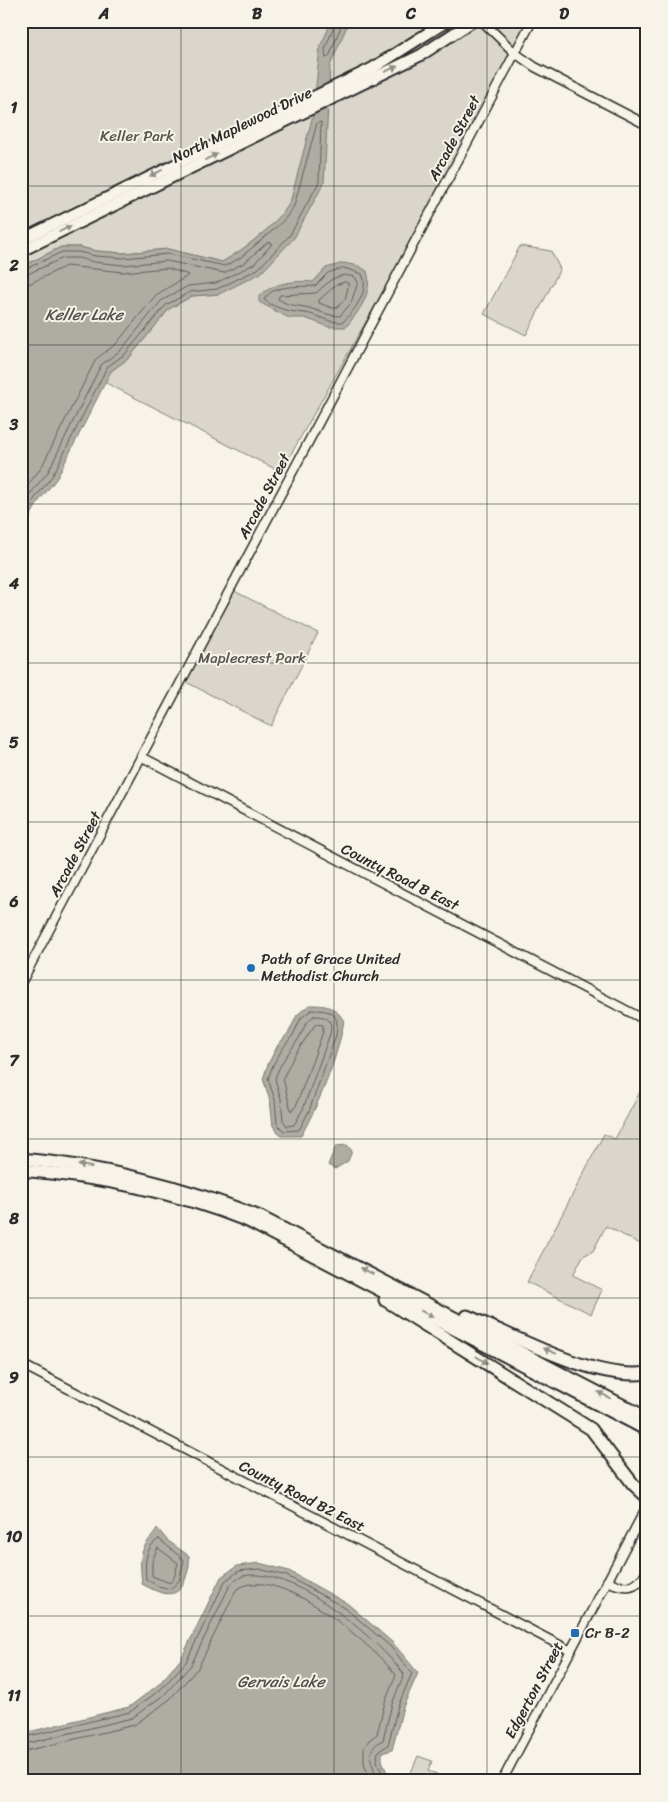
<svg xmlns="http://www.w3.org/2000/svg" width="668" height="1802" font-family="Sriracha,sans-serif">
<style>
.green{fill:#dad6cc;stroke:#82807c}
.water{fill:#afaca4;stroke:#7a7874}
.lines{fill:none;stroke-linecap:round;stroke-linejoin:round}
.shore{stroke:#605f5b;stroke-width:1}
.minor-casing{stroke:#2b2b2b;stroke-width:11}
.major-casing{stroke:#2b2b2b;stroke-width:14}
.highway-casing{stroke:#2b2b2b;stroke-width:15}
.minor{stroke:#f7f3e8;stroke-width:8}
.major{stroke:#f7f3e8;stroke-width:10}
.highway{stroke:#f7f3e8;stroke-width:11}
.oneway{fill:#918f8a}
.grid{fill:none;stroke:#2b2b2b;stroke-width:1;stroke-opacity:0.55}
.poi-dot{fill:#1f6fb2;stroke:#f7f3e8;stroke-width:2}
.labels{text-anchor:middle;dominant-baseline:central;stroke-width:4;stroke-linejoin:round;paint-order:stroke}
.street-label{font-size:15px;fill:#2b2b2b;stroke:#f7f3e8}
.park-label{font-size:15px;fill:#575653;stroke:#f7f3e8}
.poi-label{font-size:15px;fill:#2b2b2b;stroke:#f7f3e8;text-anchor:start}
.water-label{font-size:16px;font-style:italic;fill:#53524f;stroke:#f7f3e8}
.neatline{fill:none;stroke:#2b2b2b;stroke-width:2}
.grid-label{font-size:16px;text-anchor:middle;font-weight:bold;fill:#2b2b2b}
</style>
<rect width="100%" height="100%" fill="#f7f3e8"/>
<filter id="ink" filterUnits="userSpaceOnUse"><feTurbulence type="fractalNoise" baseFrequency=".02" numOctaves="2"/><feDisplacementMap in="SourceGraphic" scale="10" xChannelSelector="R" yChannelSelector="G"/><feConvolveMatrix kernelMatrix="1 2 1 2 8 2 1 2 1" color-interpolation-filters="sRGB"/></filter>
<g filter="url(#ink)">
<g class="green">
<path d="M21 21H527L385 288 281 472 104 382 111 371 129 358 169 309 192 296 219 294 294 238 303 160C297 174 296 191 289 204 279 223 241 252 222 262L168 249 124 253 96 251 80 247H61L21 267Z"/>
<path d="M520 246 551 251 560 269 526 335 484 314Z"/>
<path d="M234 591 318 633 271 726 186 682Z"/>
<path d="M647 1079V1236L642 1245 606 1226 593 1251 583 1256 573 1275 602 1290 591 1314 527 1282 604 1134 615 1139Z"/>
<path d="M418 1756 432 1761 428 1771 437 1774 434 1781H419L409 1777Z"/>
</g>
<g class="water">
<path d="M332 21H349L330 66 324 183 294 238 261 273 219 294 192 296 169 309 129 358 111 371 57 478 39 501 21 532V267L61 247H80L96 251 124 253 168 249 222 262C245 249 275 226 290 203L313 115 320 47Z"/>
<path d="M344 263 359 266 367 271C373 293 360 310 346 327H329L305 318H289L259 302V296C274 283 293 280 313 282L326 268Z"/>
<path d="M309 1005C326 1005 335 1006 344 1021 337 1060 320 1101 301 1136H281L273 1126 270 1100 263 1079 268 1064 278 1045 289 1032 297 1015Z"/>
<path d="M347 1145 352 1151 348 1161 335 1169 328 1165 336 1146Z"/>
<path d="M157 1528 167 1540 189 1556C190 1565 188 1571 185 1580 177 1603 157 1592 142 1584 141 1570 138 1556 146 1544 150 1537 154 1536 157 1528Z"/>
<path d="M259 1563 289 1571 348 1604 393 1643 418 1673 403 1707 392 1750 382 1753V1760L390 1781H21V1734L129 1707 158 1685 181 1659 221 1577 237 1566Z"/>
</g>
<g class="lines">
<g class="shore">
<path d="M336 21 325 49 326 58 329 57 343 21"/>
<path d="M344 268 362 274C370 290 355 310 343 322 327 323 319 315 305 313 291 312 276 309 264 300 271 284 300 287 315 286L328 273Z"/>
<path d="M21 271 62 252H79L95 256 123 258 168 254 225 266 240 258 271 232 285 219 294 206 317 123 321 122 319 182 290 235 258 269 217 289 190 292 166 305 125 354 107 367 53 475 35 498 21 523"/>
<path d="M345 275 355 277 358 282 351 303 340 316C328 316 320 311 309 308 294 304 293 308 278 299L280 295 316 293 332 279Z"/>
<path d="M21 277 63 258H78L94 262 123 265 167 261 224 273 244 263 268 242 272 244 254 264 216 283 188 286 161 301 121 350 101 365 48 472 30 494 21 510"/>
<path d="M345 282 349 284 345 299 337 308H332L319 303V300L336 285Z"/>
<path d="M21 285 31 283 66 266 123 272 167 268 189 275 156 295 116 344 96 359 41 468 21 494"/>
<path d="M312 1010C332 1010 340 1013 336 1035L309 1111 299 1130 284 1131 277 1124 275 1100 268 1079 273 1065 283 1048 293 1035 301 1018Z"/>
<path d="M314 1016C328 1016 333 1020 330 1034L303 1109 294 1125 287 1126 283 1120 281 1099 275 1079C280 1062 290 1052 299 1038 304 1029 305 1022 314 1016Z"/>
<path d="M316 1024 323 1025V1032L296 1106 291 1111 283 1078 294 1056Z"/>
<path d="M159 1539 184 1560 179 1581 170 1589 158 1586 146 1579C145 1564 144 1548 159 1539Z"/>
<path d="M158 1548 178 1563 174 1578 170 1583 152 1576V1562Z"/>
<path d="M21 1738 130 1712 161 1689 186 1662 225 1581 239 1571 259 1569 287 1576 345 1608 390 1646 412 1673 398 1706 388 1745 378 1752 377 1761 385 1781"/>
<path d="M21 1745 132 1718 165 1694 191 1665 230 1585C234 1582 238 1578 243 1576 292 1565 376 1638 404 1674L392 1704 383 1740C362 1751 373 1763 378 1781"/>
<path d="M21 1752 134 1725 169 1700 198 1668 236 1590C276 1560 372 1645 396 1675L385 1702 377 1734 369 1740 364 1748V1763L370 1781"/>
</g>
<g class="minor-casing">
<g id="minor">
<path d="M482 21 515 53 535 67 647 125"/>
<path d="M142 757 647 1021"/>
<path d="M21 983 532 21"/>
<path d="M21 1364 571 1651"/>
<path d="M607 1581C625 1589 637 1590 647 1571"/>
<path d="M502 1781 647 1506"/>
</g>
</g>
<g class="major-casing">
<g id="major">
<path d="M21 240 373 68 447 21"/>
<path d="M21 251 421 55 473 21"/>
</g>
</g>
<g class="highway-casing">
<g id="highway">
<path d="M21 1159C104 1166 182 1186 260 1217L647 1418"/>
<path d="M21 1170C100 1177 174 1191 248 1221L647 1430"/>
<path d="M385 1300 591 1429 633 1484 647 1497"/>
<path d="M467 1316C517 1337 594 1381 647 1373"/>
</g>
</g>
<use href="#minor" class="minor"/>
<use href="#major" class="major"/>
<use href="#highway" class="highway"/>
</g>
<defs><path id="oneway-solid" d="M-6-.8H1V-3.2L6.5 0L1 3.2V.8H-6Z" transform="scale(1.25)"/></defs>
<g class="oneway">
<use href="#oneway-solid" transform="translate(391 69) rotate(-24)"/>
<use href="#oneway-solid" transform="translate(211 157) rotate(-26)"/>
<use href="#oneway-solid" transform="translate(156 173) rotate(154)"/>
<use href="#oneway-solid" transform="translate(65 229) rotate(-26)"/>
<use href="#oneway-solid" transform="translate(85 1166) rotate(-171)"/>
<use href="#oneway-solid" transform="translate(367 1271) rotate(-153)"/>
<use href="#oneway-solid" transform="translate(427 1314) rotate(28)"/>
<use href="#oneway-solid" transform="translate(550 1351) rotate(-157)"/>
<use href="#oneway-solid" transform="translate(482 1360) rotate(32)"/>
<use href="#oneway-solid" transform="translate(604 1395) rotate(-152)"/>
</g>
</g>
<path class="grid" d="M181 21V1781M334 21V1781M487 21V1781M21 186H647M21 345H647M21 504H647M21 663H647M21 822H647M21 980H647M21 1139H647M21 1298H647M21 1457H647M21 1616H647"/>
<g class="poi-dot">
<circle cx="251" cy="968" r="5"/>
<rect x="570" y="1628" width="10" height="10" rx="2.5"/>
</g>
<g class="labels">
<g class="street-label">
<text transform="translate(242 125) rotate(-26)">North Maplewood Drive</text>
<text transform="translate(454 138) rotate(-62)">Arcade Street</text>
<text transform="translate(264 496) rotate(-62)">Arcade Street</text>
<text transform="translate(75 854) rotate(-62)">Arcade Street</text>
<text transform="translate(400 877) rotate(27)">County Road B East</text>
<text transform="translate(302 1496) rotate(27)">County Road B2 East</text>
<text transform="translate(534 1690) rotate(-62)">Edgerton Street</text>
</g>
<g class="park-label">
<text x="137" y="136">Keller Park</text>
<text x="252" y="658">Maplecrest Park</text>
</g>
<g class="poi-label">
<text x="261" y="959">Path of Grace United<tspan x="261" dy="17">Methodist Church</tspan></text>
<text x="585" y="1633">Cr B-2</text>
</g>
<g class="water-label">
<text x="84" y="314">Keller Lake</text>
<text x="281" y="1681">Gervais Lake</text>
</g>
</g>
<rect width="668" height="1802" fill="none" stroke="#f7f3e8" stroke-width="55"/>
<rect x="28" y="28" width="612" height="1746" class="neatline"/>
<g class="grid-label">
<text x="104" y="19">A</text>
<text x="257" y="19">B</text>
<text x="411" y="19">C</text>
<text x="564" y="19">D</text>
<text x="14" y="113">1</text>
<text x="14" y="271">2</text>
<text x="14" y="430">3</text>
<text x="14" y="589">4</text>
<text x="14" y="748">5</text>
<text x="14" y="907">6</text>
<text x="14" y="1066">7</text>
<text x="14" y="1224">8</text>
<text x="14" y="1383">9</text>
<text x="14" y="1542">10</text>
<text x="14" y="1701">11</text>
</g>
</svg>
